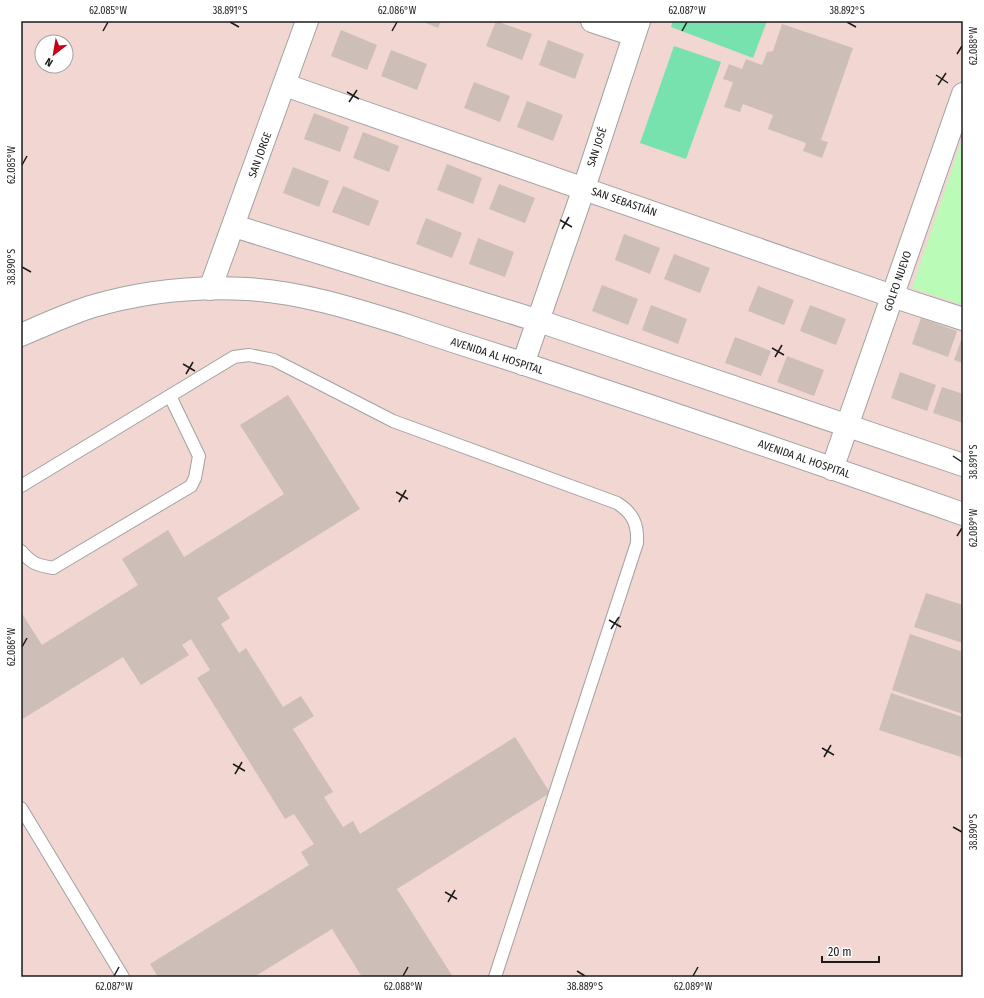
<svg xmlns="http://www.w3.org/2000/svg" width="984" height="998" font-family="'Fira Sans Condensed',sans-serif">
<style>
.military{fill:#f1d6d1;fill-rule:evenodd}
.park{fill:#bafcb7}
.pitch{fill:#77e2ad}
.building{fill:#cdbfb8}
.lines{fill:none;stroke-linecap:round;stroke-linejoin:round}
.service-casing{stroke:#a2a2a2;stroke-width:14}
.minor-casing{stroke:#a2a2a2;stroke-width:24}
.service{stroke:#fff;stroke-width:12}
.minor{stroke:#fff;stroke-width:22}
.ticks{fill:none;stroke:#1b1b1b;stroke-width:1.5}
.labels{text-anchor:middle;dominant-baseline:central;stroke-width:4;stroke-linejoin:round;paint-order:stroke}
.street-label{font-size:11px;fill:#1b1b1b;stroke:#fff}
.neatline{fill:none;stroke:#1b1b1b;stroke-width:1.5}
.ticks-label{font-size:10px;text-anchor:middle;fill:#1b1b1b}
</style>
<rect width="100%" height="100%" fill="#ede7df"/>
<path class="military" d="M21 21H963V977H21ZM42 42H66V66H42Z"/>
<path class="park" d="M963 137V305L912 288Z"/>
<g class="pitch">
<path d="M673 21H767L753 58 671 27Z"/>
<path d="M674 46 721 62 686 159 640 143Z"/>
</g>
<g class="building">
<path d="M421 21H441L438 28Z"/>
<path d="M496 21 532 34 522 60 486 46Z"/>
<path d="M782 24 853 48 821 140 828 142 822 158 803 151 806 143 768 129 773 115 743 104 740 112 724 107 733 82 723 79 729 64 742 69 746 59 762 65 767 52 773 51Z"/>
<path d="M341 30 377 45 367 70 331 56Z"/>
<path d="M548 40 584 54 575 79 539 65Z"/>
<path d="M391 50 427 64 417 90 381 76Z"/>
<path d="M474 82 510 96 500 122 464 108Z"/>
<path d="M527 101 563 115 553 141 517 127Z"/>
<path d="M314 113 349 127 340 152 304 139Z"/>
<path d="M363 132 399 146 389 172 353 158Z"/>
<path d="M447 164 482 178 473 204 437 190Z"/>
<path d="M293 167 329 181 319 207 283 193Z"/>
<path d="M499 184 535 198 525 223 489 209Z"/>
<path d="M343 186 379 201 369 226 332 212Z"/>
<path d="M426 218 462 233 452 258 416 244Z"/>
<path d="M624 234 660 248 650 274 615 260Z"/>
<path d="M478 238 514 252 505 277 469 264Z"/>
<path d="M674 254 710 268 700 293 664 279Z"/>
<path d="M602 285 638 299 628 325 592 311Z"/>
<path d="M758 286 794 300 784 325 748 311Z"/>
<path d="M651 305 687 319 678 344 642 330Z"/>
<path d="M810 305 846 319 836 345 800 331Z"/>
<path d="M921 318 957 331 948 357 912 344Z"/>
<path d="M963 335V363L954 360Z"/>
<path d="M735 337 771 351 761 376 725 363Z"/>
<path d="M787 356 824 370 814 396 777 382Z"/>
<path d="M900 372 936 385 927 411 891 398Z"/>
<path d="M942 387 963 394V423L933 413Z"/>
<path d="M288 395 360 509 217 598 230 618 221 624 239 653 246 648 283 707 301 696 314 716 293 729 333 792 324 797 343 827 353 821 360 834 515 737 550 793 397 889 453 977H362L332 929 254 977H158L150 964 309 865 301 852 314 844 294 814 285 819 197 678 210 670 191 639 182 645 189 655 141 685 123 657 21 720V612L42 645 138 585 122 559 168 530 184 557 284 494 240 425Z"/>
<path d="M926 593 963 605V643L914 627Z"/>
<path d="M910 634 963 652V714L892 690Z"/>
<path d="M891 693 963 717V752L961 757 879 730Z"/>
</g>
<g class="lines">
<g class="service-casing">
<g id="service">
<path d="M21 486 234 357 249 355 274 360 393 421 617 503C633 513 638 524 637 543L495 977"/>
<path d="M21 551C32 564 37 565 53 568L191 486 195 478 199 456 170 396"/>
<path d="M21 808 123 977"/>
</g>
</g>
<g class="minor-casing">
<g id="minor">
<path d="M592 21 634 35"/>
<path d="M285 85 892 296 963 319"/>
<path d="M234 226 539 321 963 465"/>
<path d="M210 289 307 21"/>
<path d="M21 335C44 325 66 315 90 307 140 292 195 286 247 289 301 292 354 309 405 325 440 337 474 348 509 359 661 409 812 461 963 514"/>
<path d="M523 364 584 188 639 21"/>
<path d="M832 469 963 94"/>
</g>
</g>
<use href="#service" class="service"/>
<use href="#minor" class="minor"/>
</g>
<path class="ticks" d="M230 22 239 27M847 22 856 27M103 31 108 22M392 31 397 22M682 31 687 22M957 54 962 46M936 75 948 83M938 85 946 73M347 92 359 99M349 102 357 90M22 165 27 156M560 220 572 227M562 229 569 217M22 267 31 272M772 348 784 355M775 357 782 345M183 364 195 371M186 374 193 362M953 456 962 462M396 492 408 499M399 502 406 490M957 536 962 528M609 620 621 627M611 629 619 617M22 647 27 638M822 748 834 755M824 757 831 745M233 764 245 771M235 774 242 762M953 827 962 832M445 892 457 899M448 902 455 890M577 971 585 976M114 976 119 967M403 976 408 967M693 976 698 967"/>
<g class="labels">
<g class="street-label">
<text transform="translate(597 147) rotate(-72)">SAN JOSÉ</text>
<text transform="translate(260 155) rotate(-70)">SAN JORGE</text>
<text transform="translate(624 202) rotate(19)">SAN SEBASTIÁN</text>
<text transform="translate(898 281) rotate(-71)">GOLFO NUEVO</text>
<text transform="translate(497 356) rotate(18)">AVENIDA AL HOSPITAL</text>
<text transform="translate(804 459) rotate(19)">AVENIDA AL HOSPITAL</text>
</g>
</g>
<rect width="984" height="998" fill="none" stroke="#ffffff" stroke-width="44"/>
<g transform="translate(54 54) rotate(211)"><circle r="19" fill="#ffffff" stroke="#a4a4a4"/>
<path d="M0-3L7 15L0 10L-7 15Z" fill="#c50016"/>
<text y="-6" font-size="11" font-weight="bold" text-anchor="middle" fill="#1b1b1b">N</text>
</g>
<path d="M822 956v6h57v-6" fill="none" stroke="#1b1b1b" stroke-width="2"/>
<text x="828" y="956" font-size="12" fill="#1b1b1b" stroke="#ffffff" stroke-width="3" paint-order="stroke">20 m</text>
<rect x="22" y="22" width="940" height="954" class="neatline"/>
<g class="ticks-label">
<text x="108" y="14">62.085°W</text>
<text x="230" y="14">38.891°S</text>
<text x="397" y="14">62.086°W</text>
<text x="687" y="14">62.087°W</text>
<text x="847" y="14">38.892°S</text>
<text transform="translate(973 46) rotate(-90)" y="4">62.088°W</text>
<text transform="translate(11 165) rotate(-90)" y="4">62.085°W</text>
<text transform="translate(11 267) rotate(-90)" y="4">38.890°S</text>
<text transform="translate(973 462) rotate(-90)" y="4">38.891°S</text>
<text transform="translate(973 528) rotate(-90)" y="4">62.089°W</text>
<text transform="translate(11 647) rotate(-90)" y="4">62.086°W</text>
<text transform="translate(973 832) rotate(-90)" y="4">38.890°S</text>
<text x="114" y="990">62.087°W</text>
<text x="403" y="990">62.088°W</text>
<text x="585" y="990">38.889°S</text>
<text x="693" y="990">62.089°W</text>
</g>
</svg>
